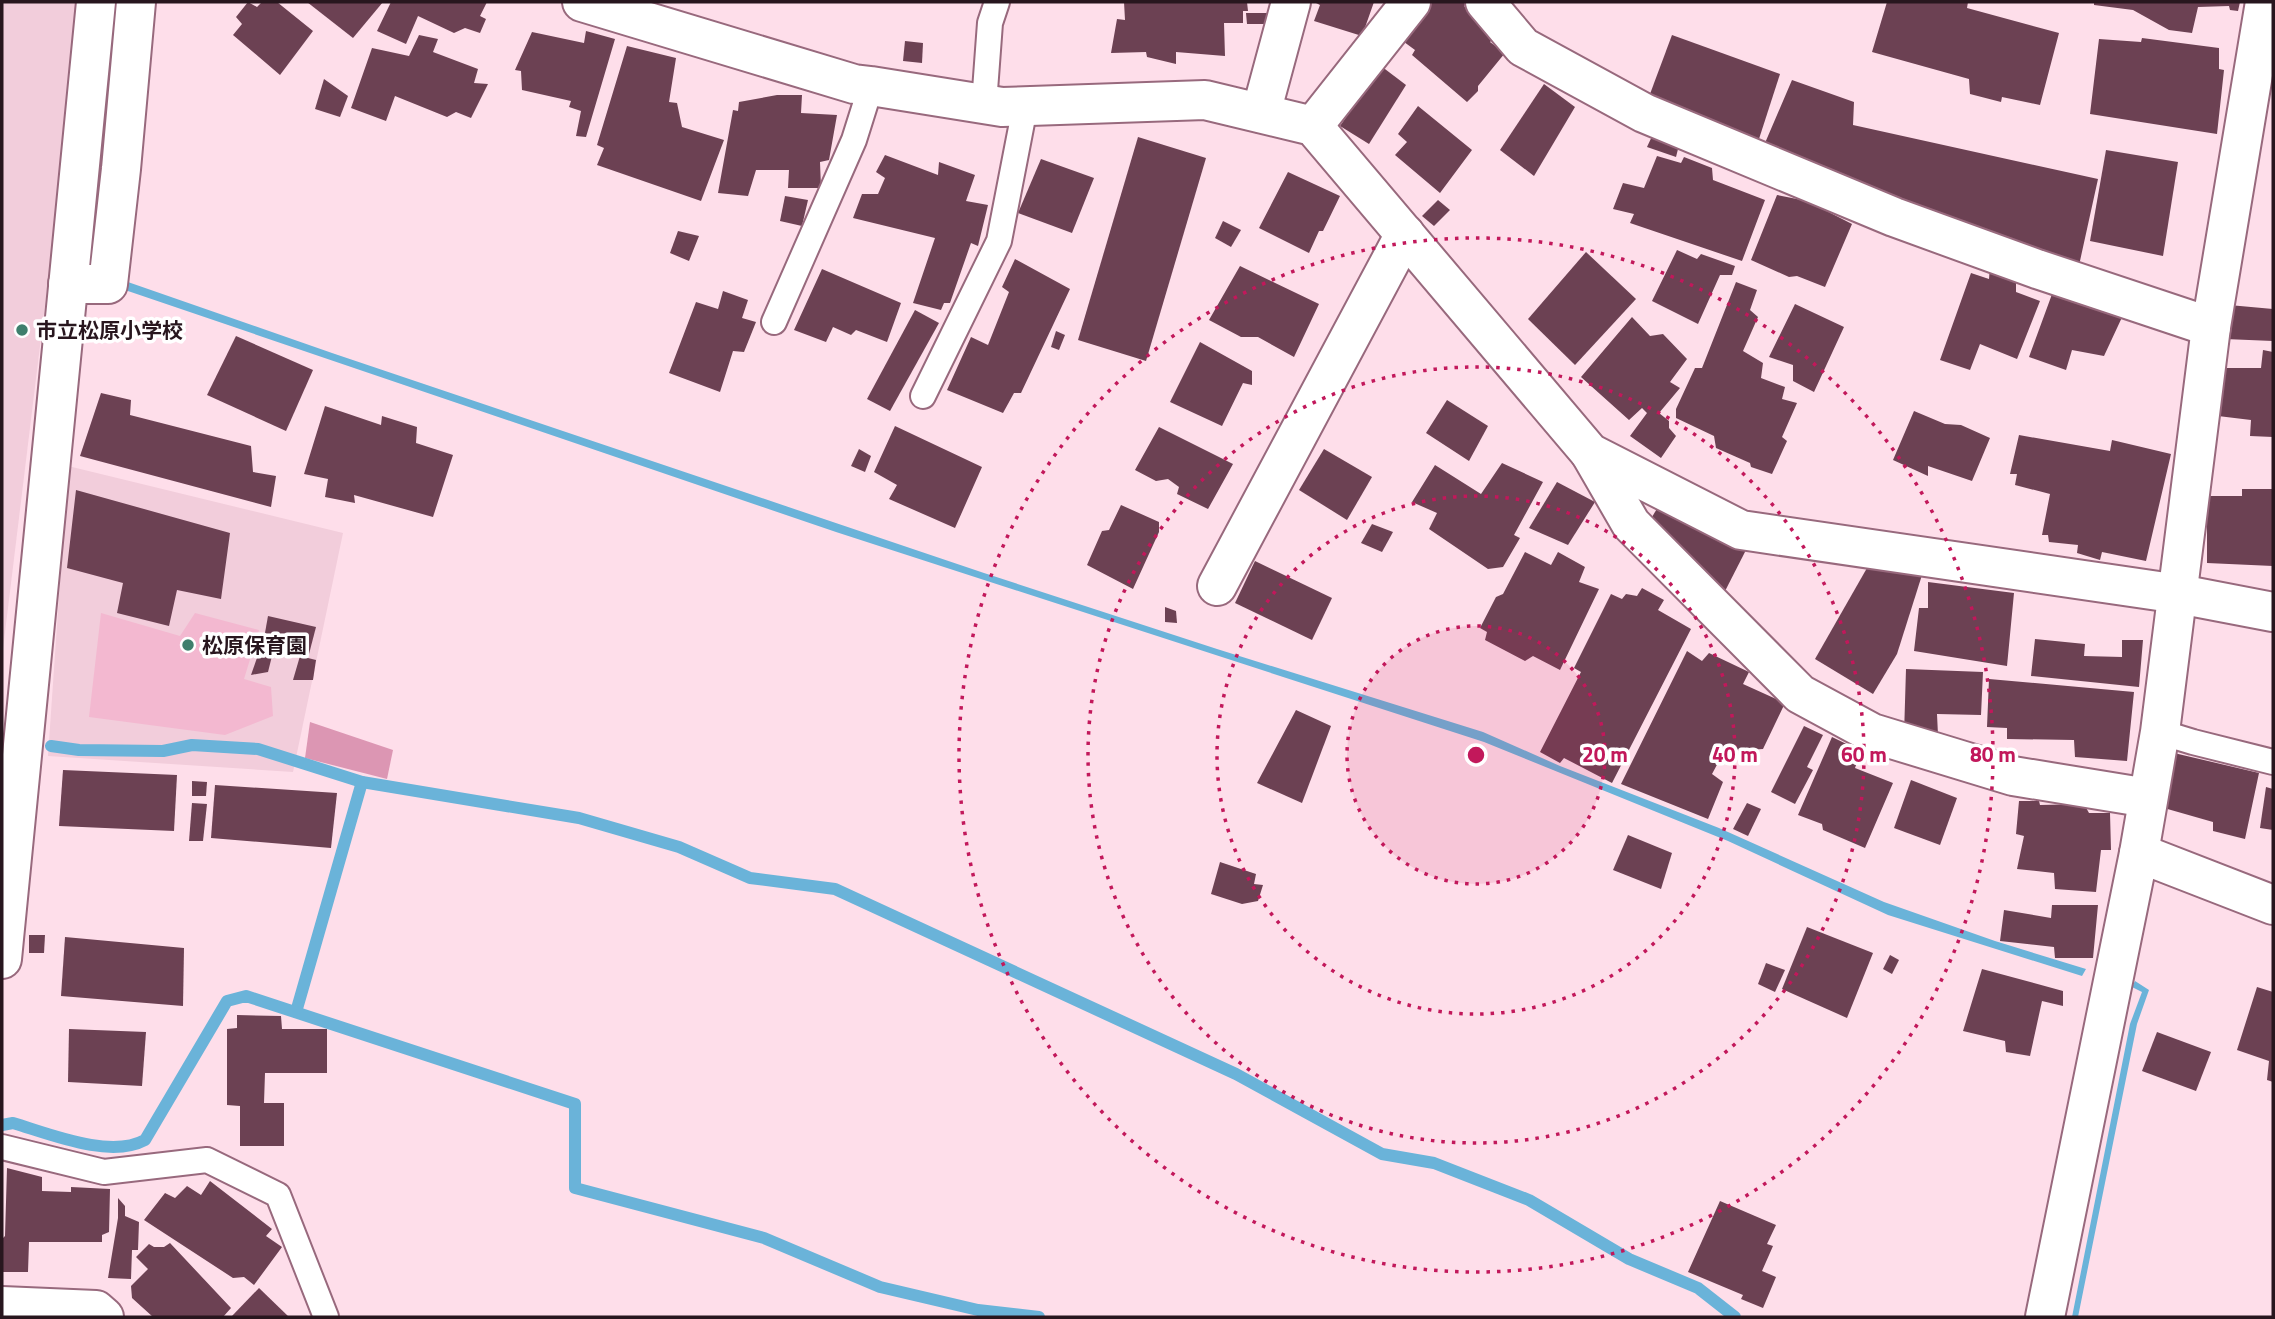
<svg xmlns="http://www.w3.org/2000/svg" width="2275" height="1319" font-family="'Titillium Web','Noto Sans JP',sans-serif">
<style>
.built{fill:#f2cddb}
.green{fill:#f3b8d0}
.forest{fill:#dc96b3}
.water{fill:#6ab3d9}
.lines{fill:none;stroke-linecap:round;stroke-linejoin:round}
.stream{stroke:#6ab3d9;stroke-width:12}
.building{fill:#6c4153}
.lane-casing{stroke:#98697d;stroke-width:28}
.street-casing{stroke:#98697d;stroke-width:42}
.lane{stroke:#fff;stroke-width:24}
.street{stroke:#fff;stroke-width:38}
.ring{fill:none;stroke:#c2185b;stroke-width:3.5;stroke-dasharray:3.5 7}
.poi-dot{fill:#3f7f6d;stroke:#fff;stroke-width:2.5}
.labels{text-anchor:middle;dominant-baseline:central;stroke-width:7;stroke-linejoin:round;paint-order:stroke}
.poi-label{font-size:21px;font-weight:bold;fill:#28161e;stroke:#fff;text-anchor:start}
.centre{fill:#c2185b;stroke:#fff;stroke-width:3.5}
.ring-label{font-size:21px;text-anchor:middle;font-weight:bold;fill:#c2185b;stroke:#fff;stroke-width:7;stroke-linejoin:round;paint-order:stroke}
</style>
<rect width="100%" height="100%" fill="#fedeea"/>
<g class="built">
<path d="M2 2H82L2 657Z"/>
<path d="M68 466 343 533 293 772 48 756Z"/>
</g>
<path class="green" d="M101 613 180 636 195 613 259 630 244 679 271 687 273 716 225 735 89 717Z"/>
<path class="forest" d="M310 722 393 750 387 779 305 758Z"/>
<g class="water">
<path d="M125 281 332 353 984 573 1217 649 1483 732 1560 766 1719 828 1884 902 1995 941 2086 969 2082 976 1888 915 1728 841 1484 742 836 532 125 290Z"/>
<path d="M2135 981 2149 990 2137 1024 2078 1317H2072L2130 1024 2142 992 2132 987Z"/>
</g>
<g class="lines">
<g class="stream">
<path d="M51 746 79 750 163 751 192 745 258 749 362 782 579 818 679 847 750 878 835 889 1236 1074 1382 1154 1434 1163 1529 1200 1629 1259 1698 1288 1735 1317"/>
<path d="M296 1012 362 782"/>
<path d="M2 1125 13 1123C50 1134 110 1159 145 1140L227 1001 246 996 575 1104V1188L764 1238 880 1287 978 1310 1039 1317"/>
</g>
</g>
<g class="building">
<path d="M248 2 257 7 262 2H277L313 31 280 75 233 35 242 24 236 17Z"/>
<path d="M307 2H383L353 38Z"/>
<path d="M391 2H487L480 16 486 19 480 33 465 28 454 33 418 16 406 44 377 31Z"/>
<path d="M1124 2H1247L1248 11H1243V23H1224L1225 56 1176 52V64L1147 57 1146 52 1111 53 1117 19 1125 20Z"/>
<path d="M1314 2H1374L1362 36 1314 21 1320 5Z"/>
<path d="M1430 2H1469L1464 6 1497 35 1490 42 1505 53 1478 86V91L1467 102 1412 55 1415 50 1400 39Z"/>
<path d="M1887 2H1968L1967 8 2059 33 2040 105 2002 97 2001 102 1970 94 1969 79 1872 52Z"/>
<path d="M2094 2H2240L2238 11 2230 10 2229 6 2198 7 2192 33 2169 30 2133 10 2094 5Z"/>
<path d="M1246 13H1267L1266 24H1247Z"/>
<path d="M586 31 615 39 586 137 576 136 581 111 569 107 571 101 522 90 521 71 515 70 532 32 584 43Z"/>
<path d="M419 35 438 39 433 52 478 69 474 83 488 84 471 118 456 112 447 117 395 96 386 121 351 108 372 48 409 56Z"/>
<path d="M1672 35 1780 74 1758 142 1647 102Z"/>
<path d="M2142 38 2219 48V69L2224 70 2217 134 2090 114 2099 39 2141 42Z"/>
<path d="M905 41 923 43 922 63 903 61Z"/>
<path d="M627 46 676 58 669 102 677 103 682 127 724 140 701 201 597 165 604 148 597 145Z"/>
<path d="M1381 66 1406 85 1369 144 1340 126Z"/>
<path d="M324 79 348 96 340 117 315 109Z"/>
<path d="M1792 80 1854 102 1853 125 2098 179 2078 270 1762 150Z"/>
<path d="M1544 84 1575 107 1534 176 1500 150Z"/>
<path d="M777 95H802L801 113 837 115 829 160 820 162 821 188H788L789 170H756L748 196 718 193 733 110 738 111 739 102Z"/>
<path d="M1418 106 1472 150 1440 193 1395 155 1407 142 1398 134Z"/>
<path d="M1654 132 1679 145 1676 157 1647 147Z"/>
<path d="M1138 137 1206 158 1146 361 1078 340Z"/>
<path d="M2106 150 2178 162 2163 256 2090 241Z"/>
<path d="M885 155 938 175 939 162 975 175 966 201 988 205 978 246 971 243 950 303H944L941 310 913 303 935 238 853 218 862 194H878L885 178 876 172Z"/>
<path d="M1657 156 1681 163 1684 157 1712 168 1713 180 1765 200 1742 261 1630 223 1634 214 1613 209 1623 183 1644 188Z"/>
<path d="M1041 159 1094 178 1072 233 1018 213Z"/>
<path d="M1288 172 1340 196 1323 231H1319L1309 253 1259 228Z"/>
<path d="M1777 195 1807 201 1852 224 1825 287 1797 276 1789 277 1751 260Z"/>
<path d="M785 196 808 200 802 226 780 221Z"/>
<path d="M1438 200 1450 210 1434 226 1422 216Z"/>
<path d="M1223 221 1241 230 1231 247 1215 238Z"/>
<path d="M678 231 699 236 689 261 670 253Z"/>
<path d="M1677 250 1697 259 1701 254 1735 266 1732 275H1720L1698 324 1652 301Z"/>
<path d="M1586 252 1636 299 1575 365 1528 319Z"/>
<path d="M1015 259 1070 289 1021 393H1014L1003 413 947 390 971 337 988 345 1009 292 1002 287Z"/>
<path d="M1240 266 1319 304 1294 357 1258 337H1241L1209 320Z"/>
<path d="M1990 266 2016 275V292L2040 301 2017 359 1980 344 1970 370 1940 360 1971 273 1989 279Z"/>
<path d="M822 269 901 303 887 342 856 330 851 335 833 327 826 342 794 330Z"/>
<path d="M1736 282 1757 290 1750 310 1758 317 1743 351 1763 363 1761 378 1785 387 1782 399 1797 403 1782 437 1787 441 1772 474 1751 467 1750 463 1716 448 1714 436 1676 418V409L1695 368H1702Z"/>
<path d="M2055 286 2124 313 2104 356 2072 350 2066 370 2029 357Z"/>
<path d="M723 291 748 300 742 318 756 322 744 352 733 351 720 392 669 373 696 302 718 309Z"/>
<path d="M1795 304 1844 327 1814 392 1793 381V365L1769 357Z"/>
<path d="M2229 305 2273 309V341L2225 339Z"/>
<path d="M915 310 939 323 890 411 867 399Z"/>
<path d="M1632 317 1650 336 1663 334 1687 359 1670 382 1680 388 1659 413 1669 421V428L1676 436 1661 458 1630 436 1647 413 1642 408 1629 420 1581 377Z"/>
<path d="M1056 331 1065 335 1059 350 1051 347Z"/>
<path d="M236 336 313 370 286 431 207 395Z"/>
<path d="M1200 342 1252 371V385L1243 383 1222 426 1170 402Z"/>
<path d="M2263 350 2273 352V437L2250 436 2251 420 2218 416 2226 368H2261Z"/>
<path d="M101 393 131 400 130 415 251 446 253 472 276 476 271 507 80 456Z"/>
<path d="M1447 400 1488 426 1469 461 1426 433Z"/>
<path d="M325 406 381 425 382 416 417 427 416 443 453 455 433 517 354 495 355 503 325 497 328 479 304 474Z"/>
<path d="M1914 411 1945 424 1961 425 1990 438 1972 481 1928 466V476L1893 460Z"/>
<path d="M895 426 982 467 955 528 889 499 897 485 874 472Z"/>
<path d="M1159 427 1233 464 1208 509 1177 494 1179 487 1168 479 1156 481 1135 470Z"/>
<path d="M2019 435 2110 451 2112 440 2171 454 2146 561 2102 552 2100 560 2077 553 2078 545 2049 542 2048 535H2042L2050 494 2015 485 2017 474H2010Z"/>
<path d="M859 449 871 456 865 472 851 466Z"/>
<path d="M1324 449 1372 477 1347 520 1299 490Z"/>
<path d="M1502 463 1543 482 1514 535 1520 538 1503 567 1488 569 1429 529 1437 513 1412 502 1435 465 1481 494Z"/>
<path d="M1557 482 1595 502 1568 545 1529 528Z"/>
<path d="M2242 489H2273V566L2207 563V496H2242Z"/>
<path d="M76 490 230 533 221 599 177 590 169 626 117 613 123 583 67 568Z"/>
<path d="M1121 505 1159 522V532L1133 589 1087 565 1102 531 1109 530Z"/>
<path d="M1658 507 1746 550 1722 597 1649 522Z"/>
<path d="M1372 524 1393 532 1382 552 1361 543Z"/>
<path d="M1525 552 1551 565 1558 552 1585 567 1579 582 1599 589 1560 670 1533 656 1525 661 1485 640 1487 632 1480 628 1496 597 1503 594Z"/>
<path d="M1255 561 1332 598 1312 640 1235 603Z"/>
<path d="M1867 568 1922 575 1897 654 1873 694 1815 659Z"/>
<path d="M1928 582 2014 593 2007 666 1914 651 1919 608H1928Z"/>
<path d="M1642 588 1664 600 1658 610 1691 629 1612 783 1564 758 1560 763 1540 752 1581 672 1574 668 1611 594 1622 599 1626 594 1637 596Z"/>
<path d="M1165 607 1176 611 1177 623 1165 622Z"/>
<path d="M268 616 316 627 309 654 263 644Z"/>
<path d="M2035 639 2085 644 2084 656 2122 657V640H2143L2139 687 2031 676Z"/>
<path d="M1687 651 1702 661 1709 653 1749 672 1743 684 1785 703 1763 749 1748 750 1745 758 1726 748 1712 774 1723 782 1708 819 1621 784Z"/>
<path d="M259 652 272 656 268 672 251 675Z"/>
<path d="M300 656 316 660 313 680H293Z"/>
<path d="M1906 669 1983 672 1981 715 1937 714 1938 735H1904Z"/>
<path d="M1989 679 2134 692 2127 761 2075 757 2074 740 2007 739V728L1987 727Z"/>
<path d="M1296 710 1331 726 1302 803 1257 783Z"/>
<path d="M1804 726 1823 735 1807 767 1813 770 1795 804 1771 792Z"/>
<path d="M1832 737 1861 751 1855 768 1893 783 1865 848 1823 830 1822 824 1798 815Z"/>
<path d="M2174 753 2259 773 2245 839 2213 831V822L2164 808Z"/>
<path d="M63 770 177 775 174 831 59 826Z"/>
<path d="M1911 780 1957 798 1940 845 1894 828Z"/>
<path d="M192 781 207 782 206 796H192Z"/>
<path d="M215 785 337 793 331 848 211 838Z"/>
<path d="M2266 787 2273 789V830L2260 828Z"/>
<path d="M2019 801H2039L2040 805 2084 804 2089 813H2110L2111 850H2101L2096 892 2055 889 2054 873 2017 869 2024 836 2016 834Z"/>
<path d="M192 803 207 804 203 841H189Z"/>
<path d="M1747 803 1761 809 1748 836 1733 829Z"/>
<path d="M1628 835 1672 853 1661 889 1613 870Z"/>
<path d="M1220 862 1256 874 1254 884 1263 885 1258 901 1242 904 1211 894Z"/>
<path d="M2052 905H2098L2093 958H2055L2054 947 2000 941 2004 910 2051 918Z"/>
<path d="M1807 927 1873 953 1847 1018 1782 989Z"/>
<path d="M29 935H45L44 953H29Z"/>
<path d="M65 937 184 948 183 1006 61 996Z"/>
<path d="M1890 955 1899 960 1892 974 1883 969Z"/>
<path d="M1766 963 1785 970 1775 992 1758 984Z"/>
<path d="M1982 969 2063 991V1006L2042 1001 2030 1056 2006 1052 2005 1041 1963 1031Z"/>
<path d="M2257 987 2273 992V1082L2267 1080 2269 1061 2237 1050Z"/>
<path d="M237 1015 281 1016 282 1029H327V1073H265L264 1103H284V1146H240V1106L227 1105V1029L237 1028Z"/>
<path d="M69 1029 146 1032 142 1086 68 1082Z"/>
<path d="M2157 1032 2211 1052 2196 1091 2142 1071Z"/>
<path d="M7 1168 42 1177V1191L71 1192V1187L110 1189 109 1232 102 1235V1242H29L28 1272H2V1239L5 1236Z"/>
<path d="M210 1181 272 1229 266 1236 282 1247 254 1285 244 1277 233 1278 144 1220 165 1193 175 1198 187 1186 201 1195Z"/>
<path d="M118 1198 125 1206V1216L139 1222 138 1250H132L131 1279 108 1278 118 1218Z"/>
<path d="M1720 1201 1776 1225 1767 1244 1773 1246 1762 1271 1776 1277 1763 1308 1741 1299 1743 1295 1688 1272Z"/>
<path d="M170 1243 231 1308 223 1317H153L132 1298 131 1286 148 1269 136 1257 149 1244 154 1247H164Z"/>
<path d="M259 1288 289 1317H231Z"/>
</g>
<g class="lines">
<g class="lane-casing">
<g id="lane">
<path d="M984 104 990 23 997 2"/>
<path d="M774 322 854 140 871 86"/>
<path d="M923 396 999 241 1025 107"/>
<path d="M2160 732 2193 742 2273 762"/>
<path d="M2 1147 104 1172 207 1160 278 1195 326 1317"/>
</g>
</g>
<g class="street-casing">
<g id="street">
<path d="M582 2 854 84 871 86 1002 107 1205 100 1313 126 1590 453 1741 530 2179 594 2273 612"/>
<path d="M1485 2 1523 47 1644 113 1894 217 2037 269 2211 327"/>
<path d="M1261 113 1291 2"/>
<path d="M1313 126 1411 2"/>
<path d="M68 284H108L121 169 136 2"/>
<path d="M1590 453 1631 524 1800 694 1872 733 2013 776 2148 798"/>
<path d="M1217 586 1405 234"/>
<path d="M2139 853 2273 905"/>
<path d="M2 959 96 2"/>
<path d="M2 1306 96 1310 104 1317"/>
<path d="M2045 1317 2139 853 2160 732 2211 327 2265 2"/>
</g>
</g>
<use href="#lane" class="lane"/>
<use href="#street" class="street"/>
</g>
<circle cx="1476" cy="755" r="129" fill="#c2185b" fill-opacity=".12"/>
<g class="ring">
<circle cx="1476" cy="755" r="129"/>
<circle cx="1476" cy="755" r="259"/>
<circle cx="1476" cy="755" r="388"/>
<circle cx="1476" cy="755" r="517"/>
</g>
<g class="poi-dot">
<circle cx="22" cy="330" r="7"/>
<circle cx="188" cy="645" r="7"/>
</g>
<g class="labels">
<g class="poi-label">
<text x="36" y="330">市立松原小学校</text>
<text x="202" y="645">松原保育園</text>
</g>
</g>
<circle cx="1476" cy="755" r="10" class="centre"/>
<g class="ring-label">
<text x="1605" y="762">20 m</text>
<text x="1735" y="762">40 m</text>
<text x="1864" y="762">60 m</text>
<text x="1993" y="762">80 m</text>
</g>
<rect width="2275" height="1319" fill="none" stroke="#28161e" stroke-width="7"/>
</svg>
